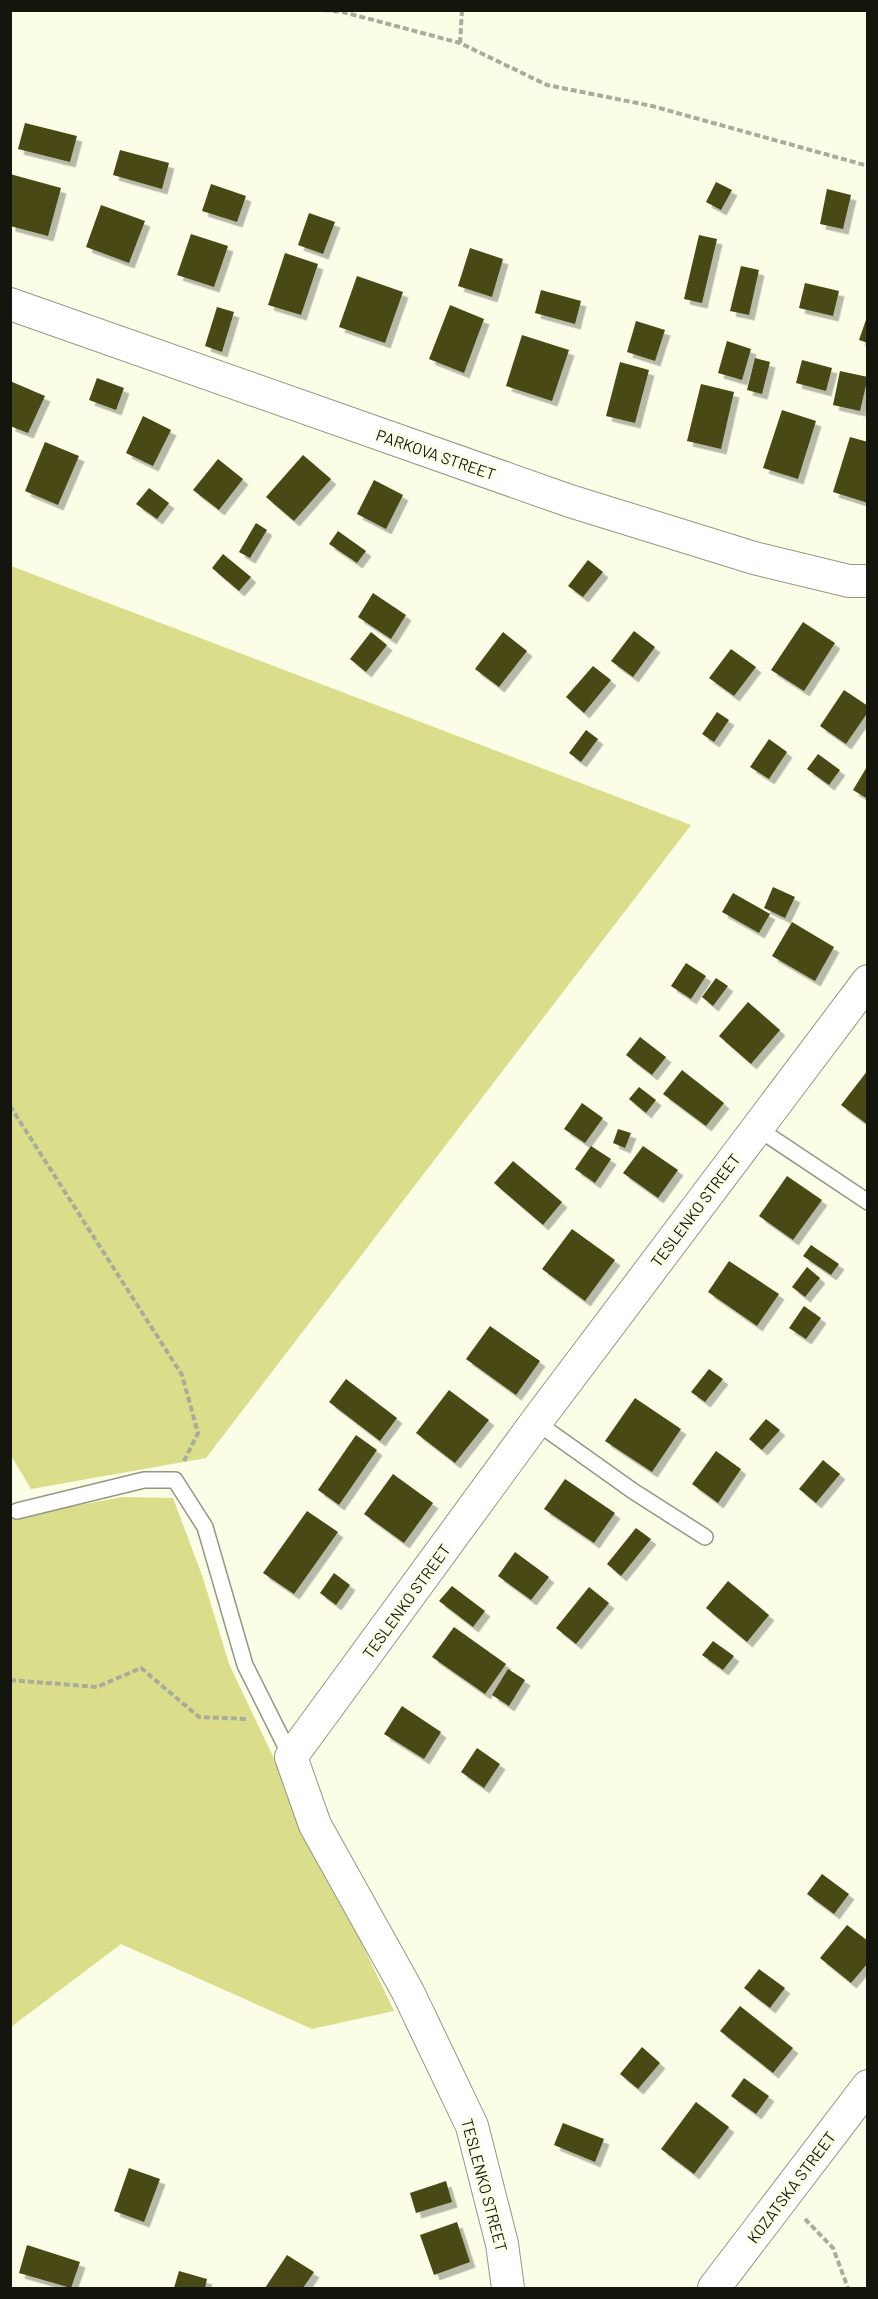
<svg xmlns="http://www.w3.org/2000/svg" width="878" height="2299" font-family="Barlow,sans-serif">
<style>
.green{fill:#dade8b}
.building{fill:#484915;filter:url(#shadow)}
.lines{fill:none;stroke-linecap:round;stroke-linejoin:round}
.service-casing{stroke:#959782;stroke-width:18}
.minor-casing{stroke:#959782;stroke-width:34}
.path{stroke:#aaac9b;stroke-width:4;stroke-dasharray:6 3;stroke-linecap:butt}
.service{stroke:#fff;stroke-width:15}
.minor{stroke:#fff;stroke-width:32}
.labels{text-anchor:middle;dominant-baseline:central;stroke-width:6;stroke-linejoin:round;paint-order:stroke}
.street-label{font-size:16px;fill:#14150d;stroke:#fbfde7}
</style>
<defs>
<filter id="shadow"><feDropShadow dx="5.5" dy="5.5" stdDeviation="0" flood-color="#0004"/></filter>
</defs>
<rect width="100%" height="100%" fill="#fbfde7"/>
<g class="green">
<path d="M11 566 691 825 206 1458 31 1489 10 1454Z"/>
<path d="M122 1497 173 1498 203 1578 229 1664 394 2011 312 2029 121 1944 11 2027V1518Z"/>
</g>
<g class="building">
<path d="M25 123 77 136 70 162 18 149Z"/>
<path d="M120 150 169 163 162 189 113 175Z"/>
<path d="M10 174 61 188 48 236 10 226Z"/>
<path d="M716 182 732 190 721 210 706 202Z"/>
<path d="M211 184 246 196 237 222 202 211Z"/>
<path d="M827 189 851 195 843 229 820 224Z"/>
<path d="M101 205 145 221 129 263 86 247Z"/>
<path d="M309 213 335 222 323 254 298 245Z"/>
<path d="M191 234 228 246 214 287 177 275Z"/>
<path d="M699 235 717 239 702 303 684 299Z"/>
<path d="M470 248 503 259 492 297 458 286Z"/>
<path d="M285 253 318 264 301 315 268 305Z"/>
<path d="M741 266 759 270 749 315 730 311Z"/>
<path d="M357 276 403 292 385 343 339 327Z"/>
<path d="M805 283 839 291 833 316 799 308Z"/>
<path d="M541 290 581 301 575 324 535 313Z"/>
<path d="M450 305 484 319 464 373 429 359Z"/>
<path d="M217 307 234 312 222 352 205 346Z"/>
<path d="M868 314V343L859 340Z"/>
<path d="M636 321 665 330 655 361 627 352Z"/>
<path d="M522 335 569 350 552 401 506 386Z"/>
<path d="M727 341 751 349 742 380 718 373Z"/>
<path d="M755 358 770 362 762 394 747 390Z"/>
<path d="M802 360 832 368 826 391 796 383Z"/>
<path d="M620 362 649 370 635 423 606 416Z"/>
<path d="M840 371 868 377 860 411 833 405Z"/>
<path d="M97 378 124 388 116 410 89 400Z"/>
<path d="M10 381 45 396 28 433 10 426Z"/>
<path d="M701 384 734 392 721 449 687 441Z"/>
<path d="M782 410 816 421 798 479 763 468Z"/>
<path d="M143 416 171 430 153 466 126 453Z"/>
<path d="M850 437 868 442V503L833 492Z"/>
<path d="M45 442 79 456 58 505 25 491Z"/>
<path d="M303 455 331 479 294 521 266 497Z"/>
<path d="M218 459 243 479 219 510 193 490Z"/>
<path d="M374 480 403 495 386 529 357 514Z"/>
<path d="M149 488 169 503 157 519 136 504Z"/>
<path d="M256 523 267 530 250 558 239 552Z"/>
<path d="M338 531 366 551 357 563 329 544Z"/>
<path d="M223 554 251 577 239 591 212 568Z"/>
<path d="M588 560 603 572 583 597 568 586Z"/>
<path d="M373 593 406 615 391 639 358 617Z"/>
<path d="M803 622 835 643 804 691 771 670Z"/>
<path d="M634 631 655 647 633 677 611 661Z"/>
<path d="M371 632 387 645 366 672 350 659Z"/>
<path d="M503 632 527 651 499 687 475 669Z"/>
<path d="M731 649 756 667 734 696 709 678Z"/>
<path d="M593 666 611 680 584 713 566 697Z"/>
<path d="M844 690 868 706V712L846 744 820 726Z"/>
<path d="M717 712 729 720 714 742 702 734Z"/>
<path d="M586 730 598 739 581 762 569 753Z"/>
<path d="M769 739 787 752 769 779 750 767Z"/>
<path d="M818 754 840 770 829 785 807 769Z"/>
<path d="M868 765V799L853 790Z"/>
<path d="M773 887 795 897 785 918 764 908Z"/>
<path d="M733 893 770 914 759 933 722 912Z"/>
<path d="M792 922 834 947 815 981 772 956Z"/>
<path d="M686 963 706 976 691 999 671 986Z"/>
<path d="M716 978 728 986 713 1006 702 997Z"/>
<path d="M748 1002 780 1030 751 1064 719 1036Z"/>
<path d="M640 1037 666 1057 652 1075 626 1055Z"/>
<path d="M682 1070 724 1103 706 1126 663 1094Z"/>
<path d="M868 1070V1125L841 1105Z"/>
<path d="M639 1087 656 1100 646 1113 629 1099Z"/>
<path d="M582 1103 603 1118 585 1143 564 1129Z"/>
<path d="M618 1129 631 1133 625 1148 613 1143Z"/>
<path d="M591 1146 611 1159 595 1183 575 1169Z"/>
<path d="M643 1146 678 1170 658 1198 623 1173Z"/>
<path d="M513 1161 562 1202 543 1225 494 1183Z"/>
<path d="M787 1176 822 1200 793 1240 759 1216Z"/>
<path d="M572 1229 615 1260 585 1301 542 1269Z"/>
<path d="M811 1245 839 1264 831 1275 803 1256Z"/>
<path d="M729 1261 779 1294 757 1326 708 1292Z"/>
<path d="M807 1267 820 1278 805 1297 792 1287Z"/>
<path d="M804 1306 821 1318 806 1339 789 1328Z"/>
<path d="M490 1326 540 1361 516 1395 466 1359Z"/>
<path d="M709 1369 723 1379 705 1402 691 1392Z"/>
<path d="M346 1379 397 1418 380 1441 329 1402Z"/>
<path d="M449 1390 489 1420 455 1463 416 1433Z"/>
<path d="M635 1398 681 1429 652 1472 605 1441Z"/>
<path d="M766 1419 780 1430 762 1450 749 1439Z"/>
<path d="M356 1435 377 1450 339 1505 318 1490Z"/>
<path d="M716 1451 741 1469 718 1503 692 1484Z"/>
<path d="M823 1460 840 1474 816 1503 799 1489Z"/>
<path d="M393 1474 433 1503 404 1543 364 1514Z"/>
<path d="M565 1479 615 1513 594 1543 544 1509Z"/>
<path d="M307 1511 338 1532 294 1594 263 1573Z"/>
<path d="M636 1528 651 1539 621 1576 607 1564Z"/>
<path d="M515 1552 549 1577 531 1600 498 1576Z"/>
<path d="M334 1573 350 1585 336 1605 320 1593Z"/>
<path d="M728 1581 769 1615 747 1642 706 1608Z"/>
<path d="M452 1586 485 1611 473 1627 439 1601Z"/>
<path d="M589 1587 609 1603 576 1644 556 1628Z"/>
<path d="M454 1627 506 1664 485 1694 432 1657Z"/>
<path d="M713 1641 734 1656 723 1670 702 1655Z"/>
<path d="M508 1669 525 1680 509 1706 492 1695Z"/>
<path d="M402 1706 441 1732 424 1759 384 1734Z"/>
<path d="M477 1748 500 1764 484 1788 461 1772Z"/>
<path d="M822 1874 849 1894 834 1914 807 1894Z"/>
<path d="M847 1925 868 1941V1963L851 1983 820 1958Z"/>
<path d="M759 1969 785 1988 770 2008 744 1988Z"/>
<path d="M740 2006 793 2048 773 2073 720 2031Z"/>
<path d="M642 2047 660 2063 638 2089 620 2074Z"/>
<path d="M744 2078 769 2096 756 2114 731 2096Z"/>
<path d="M696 2102 729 2127 694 2174 661 2149Z"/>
<path d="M563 2123 604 2139 595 2162 554 2145Z"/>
<path d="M129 2168 160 2179 144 2222 114 2211Z"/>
<path d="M446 2181 452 2202 416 2213 410 2193Z"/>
<path d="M457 2222 470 2262 434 2275 420 2235Z"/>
<path d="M27 2245 80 2262 71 2288 19 2273Z"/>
<path d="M287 2255 314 2272 303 2288H265Z"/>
<path d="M179 2271 207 2279 205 2288H174Z"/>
</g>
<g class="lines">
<g class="service-casing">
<g id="service">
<path d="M757 1128 868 1202"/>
<path d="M536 1422 633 1491 705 1537"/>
<path d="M17 1511 144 1480H175L205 1527 245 1665 291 1757"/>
</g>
</g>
<g class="minor-casing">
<g id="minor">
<path d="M10 304 570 501 754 558 849 581H868"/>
<path d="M508 2288 502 2244 472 2126 408 1992 315 1825 291 1757 536 1422 868 981"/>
<path d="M714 2288 868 2086"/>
</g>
</g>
<g class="path">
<path d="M324 10 343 12 460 43 547 85 652 106 868 166"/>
<path d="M460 43 462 10"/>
<path d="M10 1106 182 1375 198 1433 184 1461"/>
<path d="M10 1680 97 1687 141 1668 199 1717 247 1719"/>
<path d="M805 2219 833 2248 848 2288"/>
</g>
<use href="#service" class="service"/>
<use href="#minor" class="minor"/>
</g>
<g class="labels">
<g class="street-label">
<text transform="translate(436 454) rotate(19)">PARKOVA STREET</text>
<text transform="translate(695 1210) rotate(-53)">TESLENKO STREET</text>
<text transform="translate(406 1601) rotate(-54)">TESLENKO STREET</text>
<text transform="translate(485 2185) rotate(75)">TESLENKO STREET</text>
<text transform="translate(791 2187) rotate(-53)">KOZATSKA STREET</text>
</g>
</g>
<rect width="878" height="2299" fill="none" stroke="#14150d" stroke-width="24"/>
</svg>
